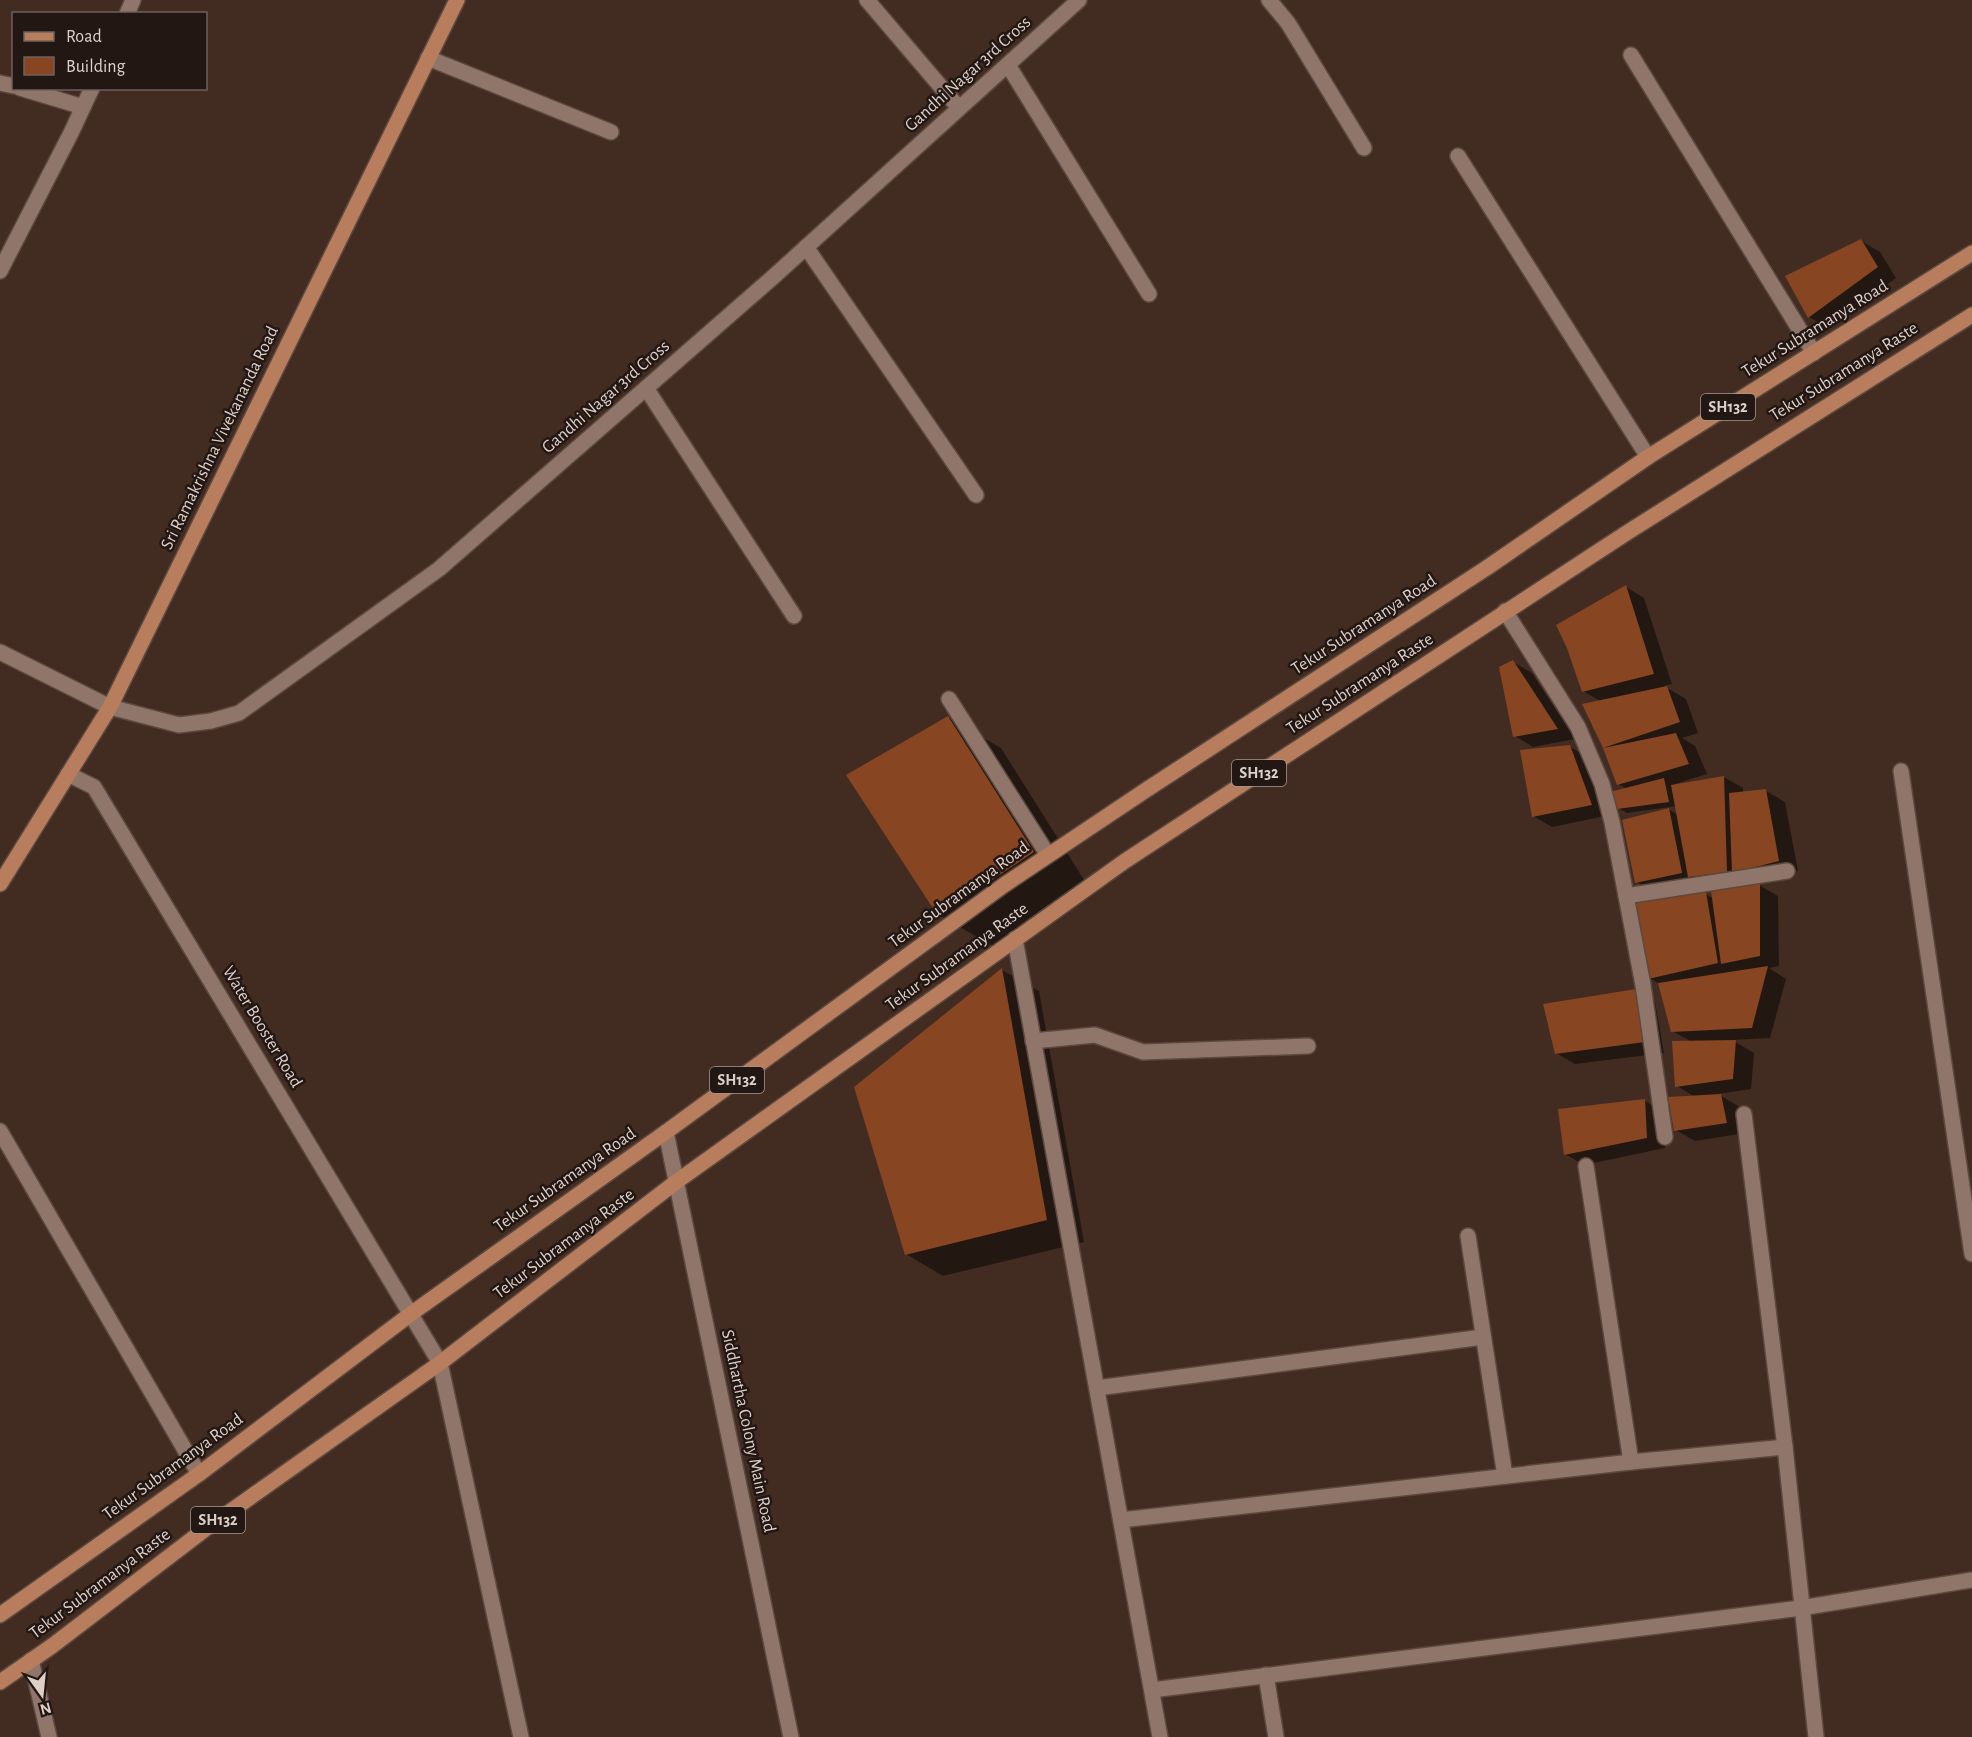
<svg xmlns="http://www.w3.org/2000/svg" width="1972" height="1737" font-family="'Alegreya Sans',sans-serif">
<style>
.shadow{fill:#0007}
.building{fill:#884522}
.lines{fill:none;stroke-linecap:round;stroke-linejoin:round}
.minor-casing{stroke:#5b483f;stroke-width:18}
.major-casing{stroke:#5b483f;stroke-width:18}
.minor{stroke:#90766a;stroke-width:15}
.major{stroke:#b87d5d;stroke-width:15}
.labels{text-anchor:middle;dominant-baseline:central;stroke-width:5;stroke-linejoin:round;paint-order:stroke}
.shield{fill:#221713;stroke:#a69892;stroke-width:1.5}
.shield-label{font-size:16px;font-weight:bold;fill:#decfc9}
.street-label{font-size:18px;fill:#decfc9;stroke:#221713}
</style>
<rect width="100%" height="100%" fill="#422c22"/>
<g class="shadow">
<path d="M1861 241 1880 252 1896 278 1828 328 1809 317Z"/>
<path d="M1626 587 1644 598 1672 684 1664 686 1686 699 1698 733 1682 738 1695 746 1707 774 1675 784V786L1724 777 1743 788V793L1766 791 1785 802 1798 871 1753 883 1656 893 1637 882 1667 808 1678 815 1677 806 1627 813 1618 808 1628 789 1618 784 1604 747 1602 702 1583 691Z"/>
<path d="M1513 662 1532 673 1575 739 1533 747 1515 736Z"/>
<path d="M948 717 1001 748 1086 883 993 946 939 915Z"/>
<path d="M1570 747 1589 758 1610 815 1552 827 1533 816Z"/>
<path d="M1759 885 1778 896 1779 966 1769 968 1786 979 1770 1038 1732 1040 1754 1053 1751 1089 1718 1094 1740 1107 1745 1133 1695 1141 1676 1130 1695 1097 1677 1086 1692 1042 1672 1031 1660 984 1649 978 1705 894 1713 898Z"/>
<path d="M1002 970 1039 991 1084 1242 943 1276 906 1254Z"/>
<path d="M1636 991 1655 1002 1664 1053 1575 1064 1556 1053Z"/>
<path d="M1645 1101 1663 1112 1665 1148 1584 1165 1565 1154Z"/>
</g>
<g class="building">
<path d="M1861 239 1878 267 1808 318 1785 276Z"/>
<path d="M1626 585 1654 674 1582 692 1567 648 1556 625Z"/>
<path d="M1513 660 1558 729 1513 737 1499 667Z"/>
<path d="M1667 686 1680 722 1603 748 1676 733 1689 764 1617 785 1603 748 1582 704Z"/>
<path d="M948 716 1034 852 938 916 846 775Z"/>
<path d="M1570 745 1592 805 1532 817 1520 750Z"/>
<path d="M1724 776 1727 872 1688 877 1671 785Z"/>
<path d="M1664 778 1669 802 1617 809 1610 792Z"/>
<path d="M1766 789 1779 861 1732 873 1729 793Z"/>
<path d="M1669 808 1682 873 1635 883 1622 820Z"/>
<path d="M1760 883V956L1721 964 1711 891Z"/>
<path d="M1706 892 1718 963 1648 979 1634 902Z"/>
<path d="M1768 966 1752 1028 1671 1032 1658 983Z"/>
<path d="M1002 968 1047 1220 905 1255 854 1087Z"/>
<path d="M1636 989 1645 1042 1555 1054 1543 1004Z"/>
<path d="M1736 1040 1733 1079 1675 1087 1672 1041Z"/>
<path d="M1721 1094 1727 1123 1674 1131 1668 1097Z"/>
<path d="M1645 1099 1647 1138 1564 1155 1558 1109Z"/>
</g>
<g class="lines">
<g class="minor-casing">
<g id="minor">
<path d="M867 0 959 108"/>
<path d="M1269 0 1288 23 1364 148"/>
<path d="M127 14 133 0"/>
<path d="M1631 55 1814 353"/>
<path d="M428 58 611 132"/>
<path d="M1008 65 1149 294"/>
<path d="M0 83 14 86"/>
<path d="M20 88 83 107"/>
<path d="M1458 156 1648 457"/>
<path d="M806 247 976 495"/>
<path d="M0 271 71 133 92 88"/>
<path d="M646 388 794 616"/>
<path d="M1505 611 1578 727 1602 784 1612 822 1643 985 1665 1137"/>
<path d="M0 652 110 707 179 725 211 721 239 713 439 569 772 278 1079 0"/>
<path d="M949 699 1048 855"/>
<path d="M1901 771 1972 1254"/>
<path d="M68 774 94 787 440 1363 521 1737"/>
<path d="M1626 896 1787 871"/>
<path d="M1015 939 1160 1737"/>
<path d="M1033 1041 1095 1035 1143 1052 1308 1046"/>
<path d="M1744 1114 1785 1447 1816 1737"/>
<path d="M0 1131 199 1474"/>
<path d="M666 1132 791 1737"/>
<path d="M1586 1166 1631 1462"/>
<path d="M1468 1236 1505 1476"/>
<path d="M1097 1388 1483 1337"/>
<path d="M1121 1520 1631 1462 1785 1447"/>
<path d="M31 1660 49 1737"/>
<path d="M1266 1675 1276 1737"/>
<path d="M1152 1690 1801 1608 1972 1580"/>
</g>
</g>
<g class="major-casing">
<g id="major">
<path d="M0 884 110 707 457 0"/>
<path d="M0 1615 199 1474 412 1313 666 1132 1004 885 1146 790 1488 567 1648 457 1972 253"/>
<path d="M0 1682 52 1646 204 1530 440 1363 676 1182 1125 861 1628 532 1972 315"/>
</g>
</g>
<use href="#minor" class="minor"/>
<use href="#major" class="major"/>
</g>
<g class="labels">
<g class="shield">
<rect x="1701" y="394" width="54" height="26" rx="4.5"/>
<rect x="1232" y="760" width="54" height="26" rx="4.5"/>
<rect x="710" y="1067" width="54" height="26" rx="4.5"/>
<rect x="191" y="1507" width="54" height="26" rx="4.5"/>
</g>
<g class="shield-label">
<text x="1728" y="407">SH132</text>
<text x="1259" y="773">SH132</text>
<text x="737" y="1080">SH132</text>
<text x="218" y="1520">SH132</text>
</g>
<g class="street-label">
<text transform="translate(968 74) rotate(-42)">Gandhi Nagar 3rd Cross</text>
<text transform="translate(1815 329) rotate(-32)">Tekur Subramanya Road</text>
<text transform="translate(1844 372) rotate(-32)">Tekur Subramanya Raste</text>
<text transform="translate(606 397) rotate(-41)">Gandhi Nagar 3rd Cross</text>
<text transform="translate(220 438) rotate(-64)">Sri Ramakrishna Vivekananda Road</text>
<text transform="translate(1364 625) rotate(-33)">Tekur Subramanya Road</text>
<text transform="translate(1360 684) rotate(-33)">Tekur Subramanya Raste</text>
<text transform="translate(959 895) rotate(-36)">Tekur Subramanya Road</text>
<text transform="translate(957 957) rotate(-36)">Tekur Subramanya Raste</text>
<text transform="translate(262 1027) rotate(59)">Water Booster Road</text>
<text transform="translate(565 1180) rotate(-35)">Tekur Subramanya Road</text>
<text transform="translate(564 1244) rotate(-37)">Tekur Subramanya Raste</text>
<text transform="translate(748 1431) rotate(78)">Siddhartha Colony Main Road</text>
<text transform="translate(173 1467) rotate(-36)">Tekur Subramanya Road</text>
<text transform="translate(100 1584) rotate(-37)">Tekur Subramanya Raste</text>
</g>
</g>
<rect x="12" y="12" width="195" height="78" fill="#221713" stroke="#6d615c" stroke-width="1.5"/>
<rect x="24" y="32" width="30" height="9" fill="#b87d5d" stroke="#6d615c" stroke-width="1.5"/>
<text x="66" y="42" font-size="18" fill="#decfc9">Road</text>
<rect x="24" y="57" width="30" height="18" fill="#884522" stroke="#6d615c" stroke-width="1.5"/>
<text x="66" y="72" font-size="18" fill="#decfc9">Building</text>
<g transform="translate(42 1695) rotate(165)" stroke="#221713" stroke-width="4.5" paint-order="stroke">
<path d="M0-4.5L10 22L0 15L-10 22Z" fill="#decfc9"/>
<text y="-9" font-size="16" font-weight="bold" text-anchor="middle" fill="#decfc9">N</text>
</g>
</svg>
